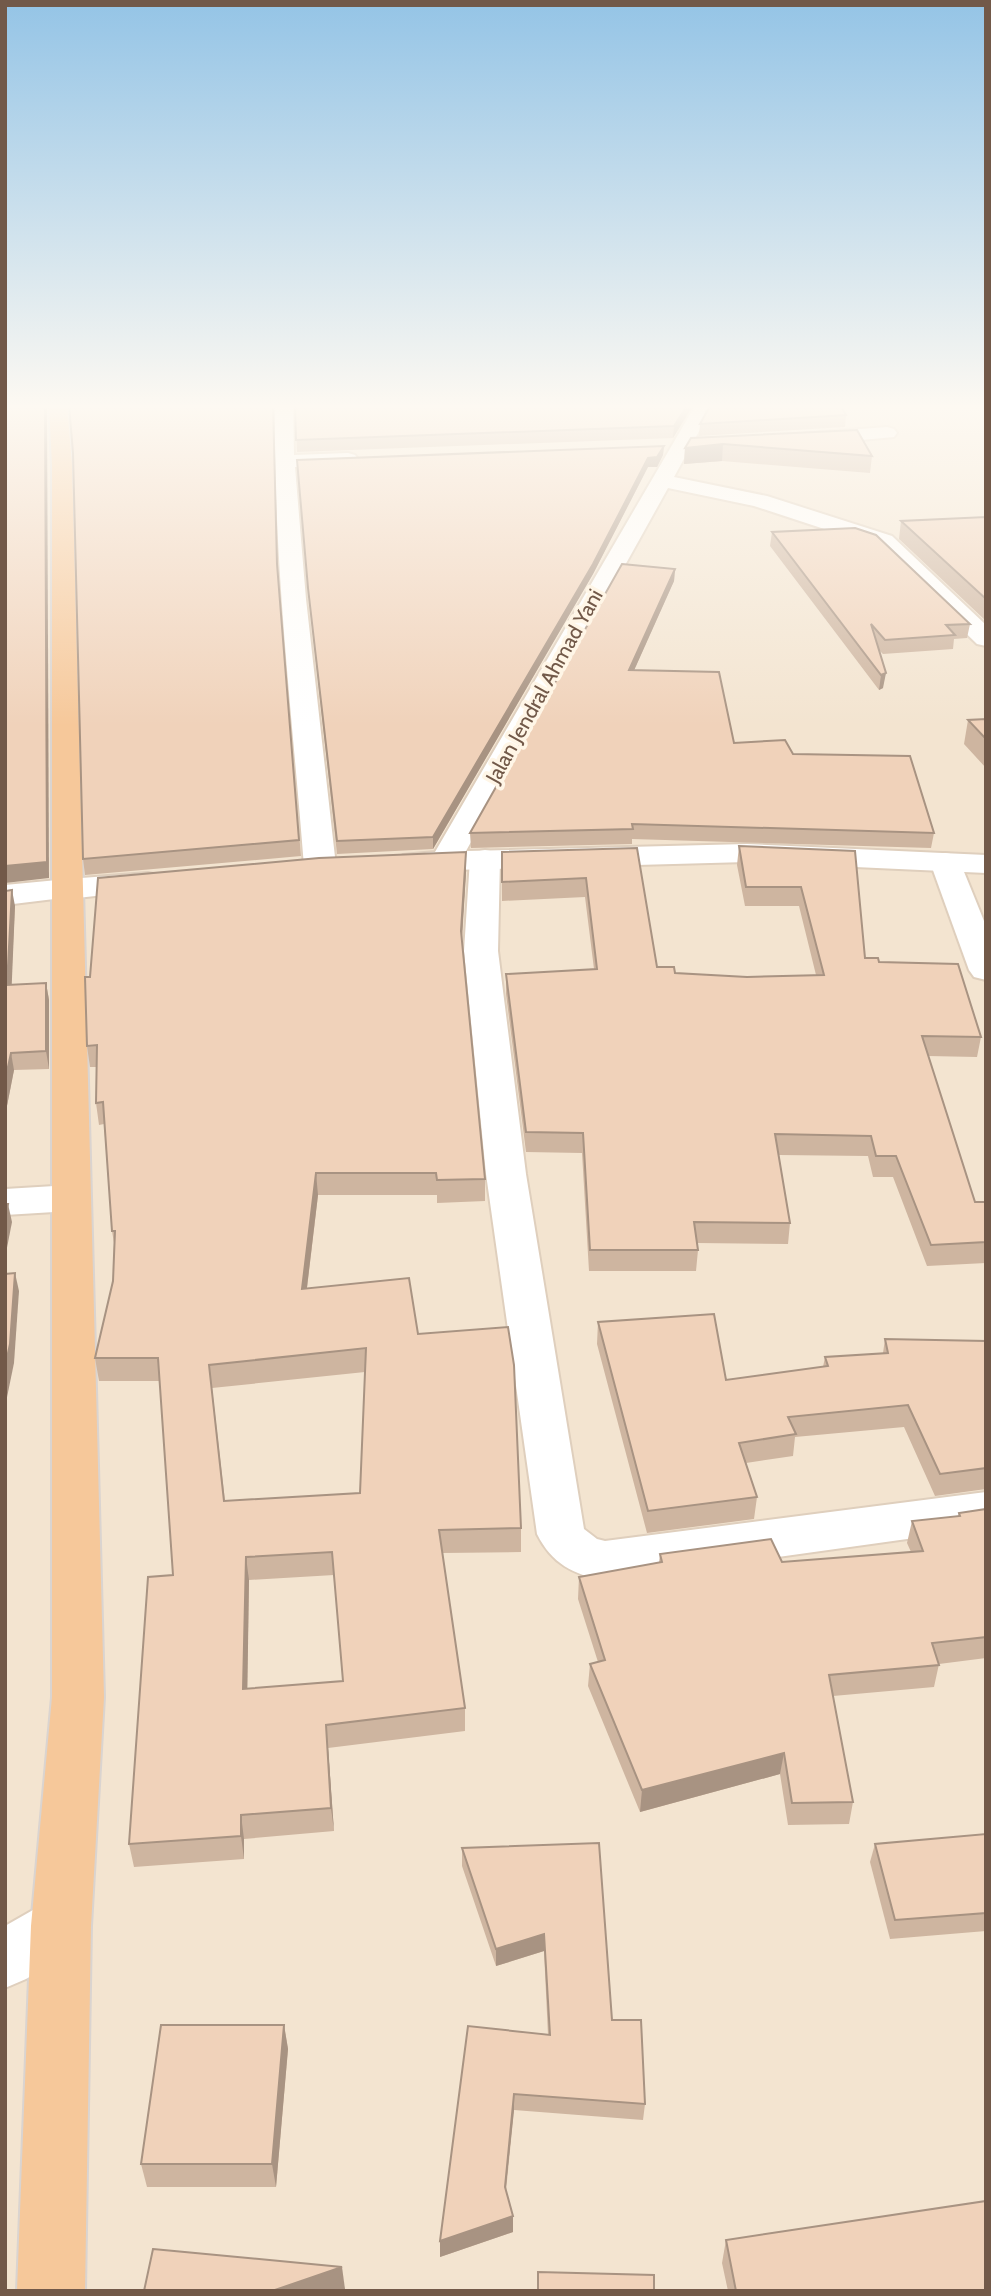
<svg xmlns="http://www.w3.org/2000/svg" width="991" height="2296" font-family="Cabin,sans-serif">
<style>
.residential{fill:#f3e4d0}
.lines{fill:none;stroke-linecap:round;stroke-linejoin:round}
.minor-casing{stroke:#dfcfbd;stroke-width:4}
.tertiary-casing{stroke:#dfcfbd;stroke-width:4}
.trunk-casing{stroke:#dad4d0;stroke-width:4}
.minor{fill:#fff;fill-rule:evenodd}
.tertiary{fill:#fff;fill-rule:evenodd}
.trunk{fill:#f6c89a;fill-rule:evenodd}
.wall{fill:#ceb5a0;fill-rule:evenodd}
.shaded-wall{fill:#a89382}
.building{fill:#f0d2ba;stroke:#a89382;stroke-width:2;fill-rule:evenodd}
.labels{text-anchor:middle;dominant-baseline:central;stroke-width:7;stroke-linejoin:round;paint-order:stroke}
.far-street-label{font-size:21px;fill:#725949;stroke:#fff6e7}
</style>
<rect width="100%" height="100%" fill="#fbf2e1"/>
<rect class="residential" x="5" y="404" width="981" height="1887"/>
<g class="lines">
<g class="minor-casing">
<g id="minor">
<path d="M275 404H293L294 455 348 453 355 455 358 459 355 463 348 465 295 467 306 599 336 866 331 873 320 875 309 873 304 866C292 713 273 558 275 404Z"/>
<path d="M887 427 894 429 897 433 894 437 807 445 800 443 797 439 800 435 807 433Z"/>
<path d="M485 850 496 852 500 859 498 951 526 1174 584 1529 597 1539 605 1541 986 1492V1528L605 1581C573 1574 552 1564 537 1534L486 1174 464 951 470 859 474 852Z"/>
<path d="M945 853 956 855 960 862 986 926V980L974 977 969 970 930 862 934 855Z"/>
<path d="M68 879 79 882 84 889 79 896 5 905V885Z"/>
<path d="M71 1185 85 1189 91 1198 85 1207 71 1211 5 1215V1189Z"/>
<path d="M61 1898 82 1906 91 1926 82 1946 26 1979 5 1988V1926L40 1906Z"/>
</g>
</g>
<g class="tertiary-casing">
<g id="tertiary">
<path d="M696 404H714L674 477 767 496 892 536 986 625V646L977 644 876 546 754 506 668 488 466 851 747 844 986 855V873L747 862 414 871 403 869 399 862 403 855 435 852Z"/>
<path d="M148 873 159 875 164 882 159 889 68 899 57 896 52 889 57 882 68 879Z"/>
</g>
</g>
<g class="trunk-casing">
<path id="trunk" d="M49 404H67L72 465 104 1697 91 1926 85 2291H17L31 1926 52 1697V465Z"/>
</g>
<use href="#minor" class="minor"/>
<use href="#tertiary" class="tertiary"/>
<use href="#trunk" class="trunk"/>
</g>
<g class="wall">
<path d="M69 404H273L277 576 301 856 85 875 83 859 73 453Z"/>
<path d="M295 404H694L673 438 297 452Z"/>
<path d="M846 415 845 427 699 436 700 424Z"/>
<path d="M691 438 872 456 870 473 722 461 684 464 685 448Z"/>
<path d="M664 446 663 455 657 467H648L593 574 433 849 337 854 309 599Z"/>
<path d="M986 517V621L899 539 901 521Z"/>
<path d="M772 532 970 624 967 638 954 639 953 649 883 654 878 649 883 688 879 690 770 546Z"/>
<path d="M675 569 674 581 634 670 734 743 793 754 934 833 931 848 632 839V844L471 848 470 833Z"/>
<path d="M986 719V768L964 744 968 720Z"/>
<path d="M739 846 855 851 865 958 879 962 981 1037 977 1057 928 1056 975 1202H986V1263L927 1266 893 1177H873L868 1156 779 1155 790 1223 788 1244 697 1243 698 1250 696 1271H589L582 1153 526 1152 506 994V974L594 969 585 897 502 901V852L637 848 657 967 675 973 747 977 816 975 799 906H745L737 865Z"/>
<path d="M466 852V872L462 941 485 1179V1201L437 1203V1195H318L307 1288 418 1334 521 1528V1552L442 1553 465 1708V1731L328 1748 334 1831 244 1839V1859L134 1867 129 1844 173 1575 160 1381H99L95 1358 113 1281 114 1243 112 1231 104 1124 99 1125 96 1103V1067H90L87 1046 90 977ZM365 1372 360 1493 225 1501 212 1388ZM334 1575 343 1681 247 1689 249 1580Z"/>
<path d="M5 891 15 906 11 985 46 983 49 1000V1069L14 1070 5 1116Z"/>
<path d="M598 1322 726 1380 823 1367 825 1357 883 1353 885 1339 986 1341V1489L935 1496 904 1427 795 1437 793 1456 746 1463 757 1497 754 1519 647 1533 597 1344Z"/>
<path d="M986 1509V1658L939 1664 934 1687 833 1696 853 1802 849 1824 788 1825 780 1774 640 1812 588 1686 590 1664 598 1662 578 1599 579 1577 659 1563 660 1554 782 1562 911 1552 907 1543 912 1521 958 1516 959 1513Z"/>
<path d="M986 1834V1931L890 1939 870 1862 875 1844Z"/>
<path d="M599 1843 612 2020 645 2104 643 2120 514 2110 506 2191 513 2232 440 2257V2241L468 2026 548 2035 544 1951 496 1966 462 1866V1848Z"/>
<path d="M284 2025 288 2049 276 2187H147L141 2164Z"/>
<path d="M726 2240 986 2291H728L722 2263Z"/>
</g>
<g class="shaded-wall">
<path d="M45 404H47L49 878 5 883V866Z"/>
<path d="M688 404H694L673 438 674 426Z"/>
<path d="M723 444 722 461 684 464 685 448Z"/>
<path d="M664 446 663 455 657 467H648L593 574 433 849V837L648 458Z"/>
<path d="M675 569 674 581 628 684 629 670Z"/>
<path d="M886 673 883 688 879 690 881 675Z"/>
<path d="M466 852V872L461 951V931Z"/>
<path d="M12 890 15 906 11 1002 7 985Z"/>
<path d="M46 983 49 1000V1069L46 1051Z"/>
<path d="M11 1053 14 1070 5 1116V1081Z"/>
<path d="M316 1173 318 1195 304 1312 302 1289Z"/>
<path d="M8 1204 12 1222 5 1258V1218Z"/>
<path d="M15 1273 19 1291 14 1363 5 1407V1367Z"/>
<path d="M246 1557 249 1580 247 1712 243 1689Z"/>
<path d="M326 1725 328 1748 334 1831 331 1808Z"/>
<path d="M784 1753 780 1774 640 1812 642 1790Z"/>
<path d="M241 1815 244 1839V1859L241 1836Z"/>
<path d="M544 1934V1951L496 1966V1949Z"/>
<path d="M284 2025 288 2049 276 2187 272 2164Z"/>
<path d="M514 2094V2110L504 2203 505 2187Z"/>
<path d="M513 2216V2232L440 2257V2241Z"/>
<path d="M342 2267 345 2289 341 2291H272Z"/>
</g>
<g class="building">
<path d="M5 404H45L47 862 5 866Z"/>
<path d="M69 404H273L277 564 299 840 83 859 73 453Z"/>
<path d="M295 404H688L674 426 296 440Z"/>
<path d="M711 404H840L846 415 700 424Z"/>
<path d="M857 430 872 456 723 444 685 448 691 438Z"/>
<path d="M664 446 657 457 648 458 593 564 433 837 337 841 308 588 297 460Z"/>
<path d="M986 517V599L901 521Z"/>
<path d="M855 528 876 535 970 624 946 625 955 635 885 640 871 624 886 673 881 675 772 532Z"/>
<path d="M622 564 675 569 629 670 719 672 734 743 785 740 793 754 910 756 934 833 632 824 633 829 470 833Z"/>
<path d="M986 719V739L968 720Z"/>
<path d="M739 846 855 851 865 958H878L879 962 958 964 981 1037 922 1036 975 1202H986V1242L931 1245 896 1156H876L871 1136 775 1134 790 1223 694 1222 698 1250H590L583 1133 526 1132 506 974 597 969 586 878 502 882V852L637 848 657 967H674L675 973 747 977 824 975 801 887H746Z"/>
<path d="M466 852 461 931 485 1179 437 1180 436 1173H316L302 1289 409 1278 418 1334 508 1327 514 1365 521 1528 439 1530 465 1708 326 1725 331 1808 241 1815V1836L129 1844 148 1577 173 1575 158 1358H95L113 1281 115 1231H112L103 1102 96 1103 97 1045 87 1046 85 977H90L98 878 319 858ZM366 1348 360 1493 224 1501 209 1365ZM332 1552 343 1681 243 1689 246 1557Z"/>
<path d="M12 890 7 985 46 983V1051L11 1053 5 1081V891Z"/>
<path d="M5 1204H8L5 1218Z"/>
<path d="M15 1273 10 1344 5 1367V1274Z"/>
<path d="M714 1314 726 1380 828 1366 825 1357 888 1353 885 1339 986 1341V1468L940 1474 908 1405 788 1417 796 1434 739 1443 757 1497 648 1511 598 1322Z"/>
<path d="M986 1509V1637L932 1643 939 1665 829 1675 853 1802 792 1803 784 1753 642 1790 590 1664 605 1660 579 1577 662 1562 660 1554 771 1539 782 1562 923 1551 912 1521 960 1516 959 1513Z"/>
<path d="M986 1834V1913L895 1920 875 1844Z"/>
<path d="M599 1843 612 2020H641L645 2104 514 2094 505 2187 513 2216 440 2241 468 2026 550 2035 544 1934 496 1949 462 1848Z"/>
<path d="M161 2025H284L272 2164H141Z"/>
<path d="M986 2201V2291H736L726 2240Z"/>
<path d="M153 2249 342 2267 272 2291H144Z"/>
<path d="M538 2272 654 2275V2291H538Z"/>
</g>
<linearGradient id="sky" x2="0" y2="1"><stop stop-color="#94c4e6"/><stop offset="0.56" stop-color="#fdf9f2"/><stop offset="1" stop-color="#fdf9f2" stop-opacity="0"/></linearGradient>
<rect width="991" height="726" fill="url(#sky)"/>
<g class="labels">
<g class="far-street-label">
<text transform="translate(544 686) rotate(-61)">Jalan Jendral Ahmad Yani</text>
</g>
</g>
<rect width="991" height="2296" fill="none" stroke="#725949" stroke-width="14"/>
</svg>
